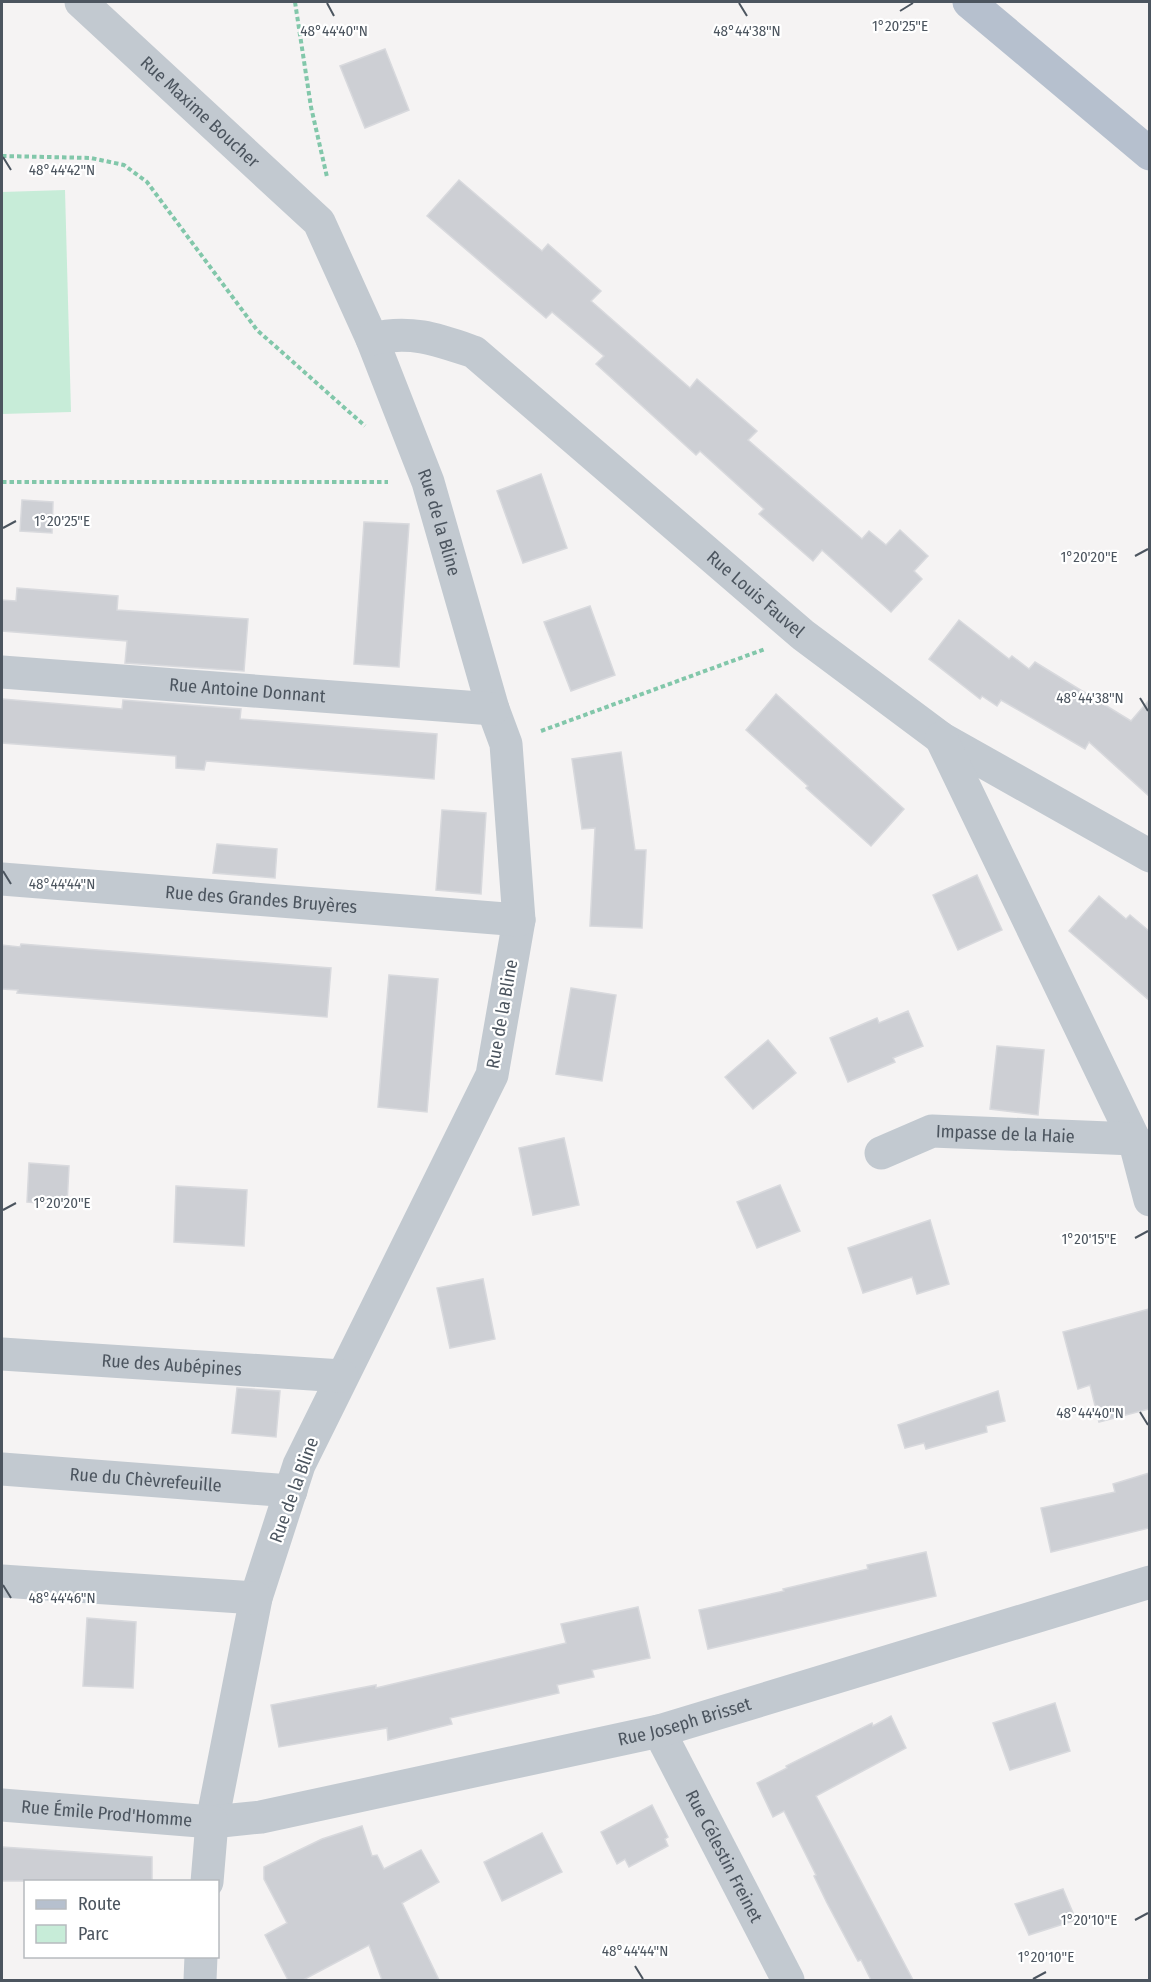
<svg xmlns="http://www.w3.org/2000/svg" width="1151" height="1982" font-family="'Fira Sans Condensed',sans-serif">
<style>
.green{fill:#c7ecd8}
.building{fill:#cdcfd4;stroke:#d8d9dd;stroke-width:1.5}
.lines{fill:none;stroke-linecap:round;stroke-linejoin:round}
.path{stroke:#82c7aa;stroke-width:4;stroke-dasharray:4.5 3;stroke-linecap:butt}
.minor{stroke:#c2c9d0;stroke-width:33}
.tertiary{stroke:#c2c9d0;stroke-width:33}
.primary{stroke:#b6c0ce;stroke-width:33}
.ticks{fill:none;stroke:#4c555f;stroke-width:2}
.labels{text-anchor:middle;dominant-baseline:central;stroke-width:4.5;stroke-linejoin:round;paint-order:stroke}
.street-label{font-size:18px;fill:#4c555f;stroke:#fff}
.ticks-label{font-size:15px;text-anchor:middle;fill:#4c555f;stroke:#fff;stroke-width:4.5;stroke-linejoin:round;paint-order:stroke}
</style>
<rect width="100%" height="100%" fill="#f5f3f3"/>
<path class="green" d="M65 190 71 412 2 414V192Z"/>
<g class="building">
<path d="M385 49 409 110 365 128 340 66Z"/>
<path d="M459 180 542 251 548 244 601 291 591 301 690 388 697 379 757 431 748 440 862 539 869 531 886 545 900 530 928 556 914 571 922 579 891 612 822 550 813 561 759 514 764 509 700 451 696 455 596 364 604 356 552 312 546 318 427 216Z"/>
<path d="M541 474 567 548 523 563 497 491Z"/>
<path d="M22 500 53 502 52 533 20 531Z"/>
<path d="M364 522 409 524 399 667 354 664Z"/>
<path d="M17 588 118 596 117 610 248 619 244 671 125 663 127 641 2 631V600L16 601Z"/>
<path d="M590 606 615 675 571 691 544 622Z"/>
<path d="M959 620 1009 659 1012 656 1029 669 1035 662 1131 721 1149 700V796L1089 742 1085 749 1001 700 997 706 982 696 980 699 929 659Z"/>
<path d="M776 694 904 809 871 846 806 788 808 786 746 730Z"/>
<path d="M2 699 122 709 123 700 241 709 240 719 437 734 434 779 206 761 204 770 176 768V756L2 743Z"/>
<path d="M621 752 635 850H646L642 928 590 926 595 828 582 829 572 759Z"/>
<path d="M442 810 486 813 481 894 436 890Z"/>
<path d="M217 844 277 849 275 878 213 873Z"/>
<path d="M977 875 1002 930 958 950 933 895Z"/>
<path d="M1099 896 1126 919 1130 915 1149 931V1000L1069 931Z"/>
<path d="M21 944 331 968 327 1017 17 993 18 990 2 989V945L20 947Z"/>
<path d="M389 975 438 979 427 1112 378 1107Z"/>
<path d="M571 988 616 995 602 1081 556 1074Z"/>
<path d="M908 1011 923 1046 893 1058 895 1062 848 1082 830 1038 877 1018 879 1023Z"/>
<path d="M768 1040 796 1073 753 1109 725 1077Z"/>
<path d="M997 1046 1044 1050 1038 1115 990 1109Z"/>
<path d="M564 1138 579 1205 533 1215 519 1148Z"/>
<path d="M29 1163 69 1166 67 1205 27 1202Z"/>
<path d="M780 1185 800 1231 757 1248 737 1202Z"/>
<path d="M176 1186 247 1190 244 1246 174 1242Z"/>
<path d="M930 1220 949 1284 917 1294 912 1277 863 1293 848 1248Z"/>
<path d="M483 1279 495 1339 450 1348 437 1288Z"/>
<path d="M1149 1309V1409L1099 1422 1090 1385 1078 1389 1063 1332Z"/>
<path d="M237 1388 280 1391 276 1437 232 1433Z"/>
<path d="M998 1391 1005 1421 986 1426 987 1432 926 1449 924 1443 905 1448 898 1425Z"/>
<path d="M1149 1473V1528L1051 1552 1041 1508 1115 1492 1113 1484Z"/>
<path d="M926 1552 936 1596 708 1649 699 1610 784 1591 783 1589 868 1569 867 1565Z"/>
<path d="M638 1607 650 1658 592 1670 594 1677 557 1685 559 1693 450 1718 452 1724 388 1740 387 1728 279 1747 271 1705 376 1685V1688L566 1643 561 1624Z"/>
<path d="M87 1618 136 1622 133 1688 83 1686Z"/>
<path d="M1055 1703 1070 1751 1010 1770 993 1723Z"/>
<path d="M891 1716 906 1748 816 1796 913 1980H871L861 1960 858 1961 827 1903 814 1876 816 1875 784 1811 773 1817 757 1783 787 1768 786 1766 872 1723 873 1726Z"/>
<path d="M652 1805 668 1837 665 1839 668 1846 629 1867 625 1859 617 1864 601 1832Z"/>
<path d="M362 1826 372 1856 377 1855 384 1869 421 1850 439 1882 402 1903 439 1980H382L369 1945 303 1980H288L265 1935 287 1923 264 1879V1867L322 1839Z"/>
<path d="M542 1833 562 1872 502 1901 484 1862Z"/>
<path d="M2 1847 152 1857V1881H2Z"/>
<path d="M1063 1889 1076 1920 1029 1935 1015 1904Z"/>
</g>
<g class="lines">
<g class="path">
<path d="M295 2 311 107 327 177"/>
<path d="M2 156 91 158 124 165 147 182 257 330 365 426"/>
<path d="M2 482H388"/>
<path d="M541 731 765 649"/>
</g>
<g class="minor">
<path id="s1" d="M81 2 319 222 372 339 428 482 493 709 506 744 519 920 492 1075 299 1465 256 1598 212 1822"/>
<path id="s2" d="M372 339C410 329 439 340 474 352L803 635 941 738 1150 856"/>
<path id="s3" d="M2 672 493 709"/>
<path d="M941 738 1134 1139 1150 1200"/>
<path id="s4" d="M2 879 519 920"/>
<path id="s5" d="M881 1153 932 1131 1134 1139"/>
<path id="s6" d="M2 1354 342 1376"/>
<path id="s7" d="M2 1469 291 1491"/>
<path d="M2 1581 256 1598"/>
<path id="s8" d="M659 1731 788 1980"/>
</g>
<g class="tertiary">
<path id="s9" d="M2 1805 212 1822 261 1817 659 1731 1150 1582"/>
<path d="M207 1882 212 1822"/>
<path d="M200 1980 201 1956"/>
</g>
<path class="primary" d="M969 2 1150 154"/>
</g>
<path class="ticks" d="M327 3 334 16M739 3 747 16M900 11 913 3M3 157 11 170M3 528 16 521M1135 556 1148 549M1140 698 1148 711M3 871 11 884M3 1210 16 1203M1135 1238 1148 1231M1140 1412 1148 1425M3 1585 11 1598M1135 1920 1148 1913M635 1966 643 1979M1033 1979 1046 1972"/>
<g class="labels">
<g class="street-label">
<text stroke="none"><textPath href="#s1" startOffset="162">Rue Maxime Boucher</textPath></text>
<text stroke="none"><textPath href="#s1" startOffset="648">Rue de la Bline</textPath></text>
<text stroke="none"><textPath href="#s2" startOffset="476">Rue Louis Fauvel</textPath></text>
<text stroke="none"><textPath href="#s3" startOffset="246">Rue Antoine Donnant</textPath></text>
<text stroke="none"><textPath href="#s4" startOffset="260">Rue des Grandes Bruyères</textPath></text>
<text transform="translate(502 1014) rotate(-80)">Rue de la Bline</text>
<text stroke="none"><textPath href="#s5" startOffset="129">Impasse de la Haie</textPath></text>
<text stroke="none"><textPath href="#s6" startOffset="170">Rue des Aubépines</textPath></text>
<text stroke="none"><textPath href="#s7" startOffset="144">Rue du Chèvrefeuille</textPath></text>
<text transform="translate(294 1490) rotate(-70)">Rue de la Bline</text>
<text stroke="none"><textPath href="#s9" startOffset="694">Rue Joseph Brisset</textPath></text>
<text stroke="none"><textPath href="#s9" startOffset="105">Rue Émile Prod'Homme</textPath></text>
<text stroke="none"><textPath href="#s8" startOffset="141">Rue Célestin Freinet</textPath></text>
</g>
</g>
<g class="ticks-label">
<text x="900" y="31">1°20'25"E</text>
<text x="334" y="36">48°44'40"N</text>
<text x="747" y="36">48°44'38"N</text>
<text x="62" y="175">48°44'42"N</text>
<text x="62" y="526">1°20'25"E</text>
<text x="1089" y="562">1°20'20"E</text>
<text x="1090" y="703">48°44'38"N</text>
<text x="62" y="889">48°44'44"N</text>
<text x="62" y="1208">1°20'20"E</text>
<text x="1089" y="1244">1°20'15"E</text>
<text x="1090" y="1418">48°44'40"N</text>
<text x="62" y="1603">48°44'46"N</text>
<text x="1089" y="1925">1°20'10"E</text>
<text x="635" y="1956">48°44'44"N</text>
<text x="1046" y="1962">1°20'10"E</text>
</g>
<rect width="1151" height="1982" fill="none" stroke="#4c555f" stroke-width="6"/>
<rect x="24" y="1880" width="195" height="78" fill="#ffffff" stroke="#b7bbbf" stroke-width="1.5"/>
<rect x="36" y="1900" width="30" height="9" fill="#b6c0ce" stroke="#b7bbbf" stroke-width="1.5"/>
<text x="78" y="1910" font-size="18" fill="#4c555f">Route</text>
<rect x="36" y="1925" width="30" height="18" fill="#c7ecd8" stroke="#b7bbbf" stroke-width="1.5"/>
<text x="78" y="1940" font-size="18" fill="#4c555f">Parc</text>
</svg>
